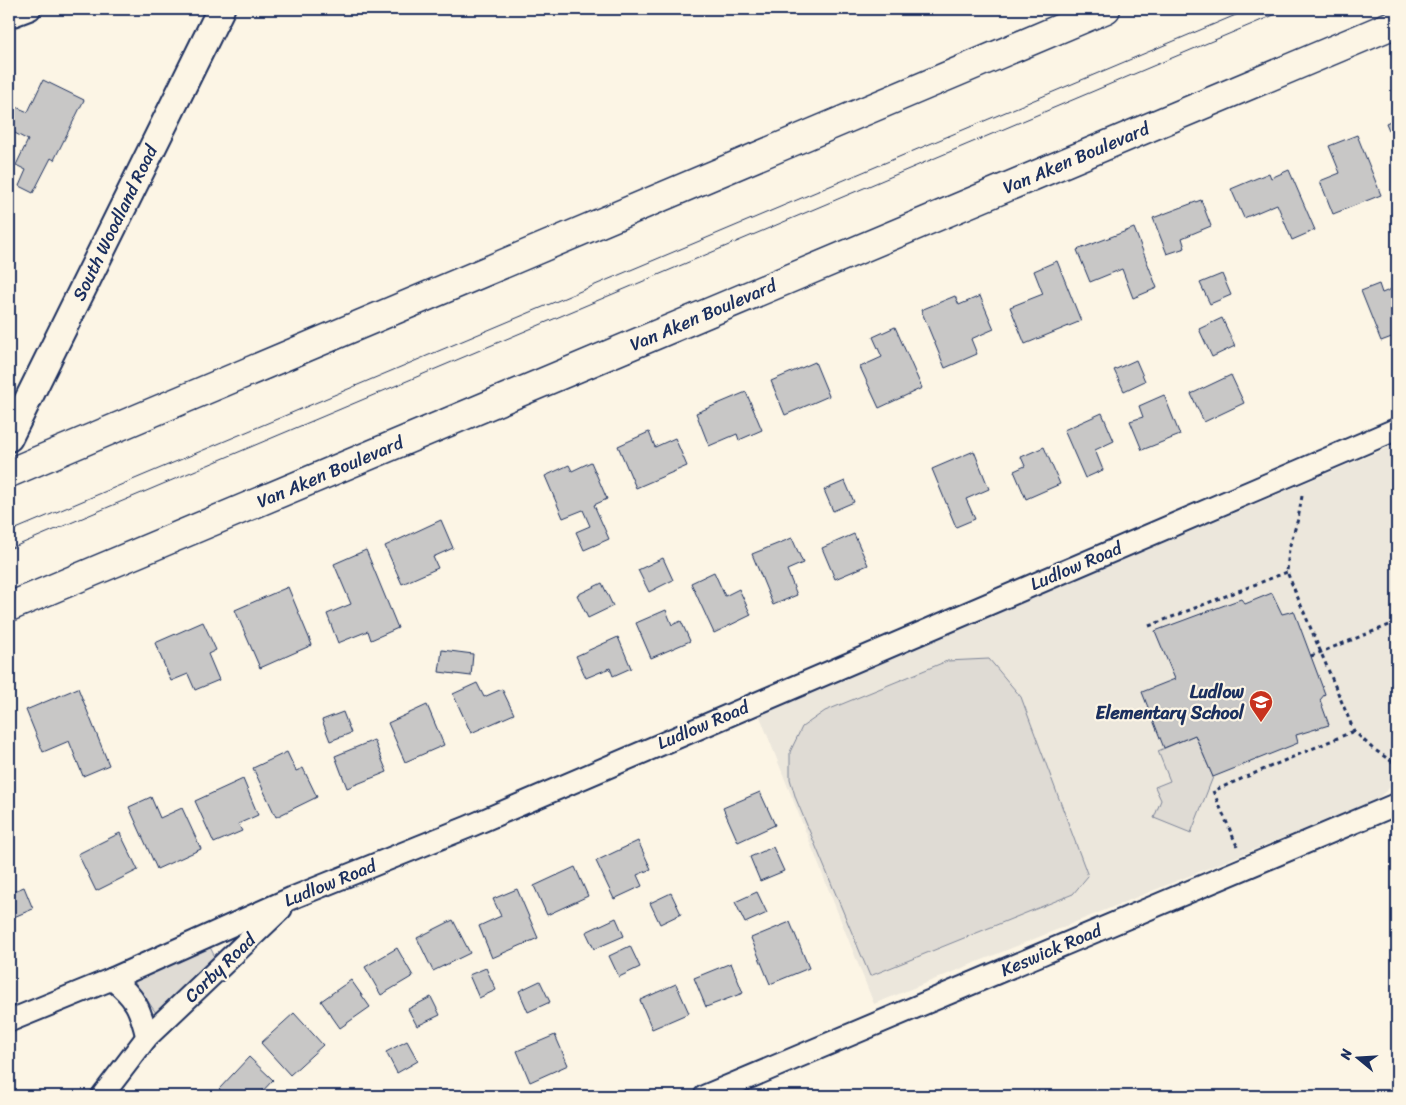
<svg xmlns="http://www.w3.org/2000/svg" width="1406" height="1105" font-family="Sriracha,sans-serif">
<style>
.built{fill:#ece7dc}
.green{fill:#dfdbd4;stroke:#7d8599}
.building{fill:#c8c7c6;stroke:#1b2f5e}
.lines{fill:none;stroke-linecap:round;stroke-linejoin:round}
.minor-casing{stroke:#1b2f5e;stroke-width:25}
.tertiary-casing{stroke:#1b2f5e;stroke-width:30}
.secondary-casing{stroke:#1b2f5e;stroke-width:31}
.path{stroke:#1b2f5e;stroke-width:3;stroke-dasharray:4 4;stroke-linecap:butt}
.minor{stroke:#fcf5e5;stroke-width:21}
.tertiary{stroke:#fcf5e5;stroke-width:26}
.secondary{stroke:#fcf5e5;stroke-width:28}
.tram{stroke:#1b2f5e;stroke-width:1}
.labels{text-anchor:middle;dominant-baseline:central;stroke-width:4.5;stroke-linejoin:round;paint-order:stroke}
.street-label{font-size:18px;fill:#1b2f5e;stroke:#fcf5e5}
.poi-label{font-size:18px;font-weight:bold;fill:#1b2f5e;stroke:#fcf5e5;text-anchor:end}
</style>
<rect width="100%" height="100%" fill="#fcf5e5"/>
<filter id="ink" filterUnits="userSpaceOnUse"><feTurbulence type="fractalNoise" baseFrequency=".02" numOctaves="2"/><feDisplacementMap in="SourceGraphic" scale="10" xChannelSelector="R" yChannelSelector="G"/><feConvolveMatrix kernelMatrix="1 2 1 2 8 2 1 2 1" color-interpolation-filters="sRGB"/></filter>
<g filter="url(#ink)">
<path class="built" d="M1397 444V781L1376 800 874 1004 759 714Z"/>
<g class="green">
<path d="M989 659 1021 697 1088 876 1073 894 870 976 796 799 790 779V752L802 727 825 711 947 661Z"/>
<path d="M1195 735 1213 777 1191 833 1154 818 1161 800 1155 787 1170 781 1158 751Z"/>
<path d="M210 947 215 957 156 1013 134 981Z"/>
</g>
<g class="building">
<path d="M43 80 84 100 54 160 51 158 33 193 19 186 26 170 16 165 28 140 9 130V104L28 112Z"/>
<path d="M1397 118V149L1386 123Z"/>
<path d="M1357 135 1381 195 1333 214 1320 181 1340 173 1329 146Z"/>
<path d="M1289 170 1315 230 1292 240 1277 204 1244 218 1231 189 1269 173 1271 178Z"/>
<path d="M1201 200 1211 226 1182 238 1185 248 1167 254 1153 218Z"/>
<path d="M1134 228 1157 288 1133 298 1122 269 1090 282 1077 250Z"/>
<path d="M1057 261 1081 321 1025 344 1010 307 1043 294 1034 271Z"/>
<path d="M1222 274 1231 295 1210 304 1200 283Z"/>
<path d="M1379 284 1382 293 1397 287V335L1381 341 1361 291Z"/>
<path d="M955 296 959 305 980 296 994 329 971 339 977 354 945 368 921 310Z"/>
<path d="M1222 318 1235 346 1212 357 1199 329Z"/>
<path d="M895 327 922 388 879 408 860 367 882 357 873 337Z"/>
<path d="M1136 360 1145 381 1124 391 1114 370Z"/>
<path d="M815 362 829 396 785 415 771 381Z"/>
<path d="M1231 375 1244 403 1204 422 1191 394Z"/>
<path d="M746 392 762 430 739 440 737 434 709 446 696 413Z"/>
<path d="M1164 395 1180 435 1142 450 1130 421 1143 417 1139 406Z"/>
<path d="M1102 413 1114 441 1095 450 1103 470 1085 478 1064 430Z"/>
<path d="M649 432 655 447 675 438 687 466 636 488 618 446Z"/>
<path d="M1044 447 1060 484 1026 499 1014 471 1025 466 1021 457Z"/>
<path d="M974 451 989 489 966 499 975 519 956 527 932 469Z"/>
<path d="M591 462 607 499 594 505 609 539 584 550 576 532 590 526 583 510 563 518 545 476 569 465 572 471Z"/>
<path d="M845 481 854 502 833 511 824 490Z"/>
<path d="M441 520 453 548 433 557 438 568 402 584 385 546Z"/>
<path d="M854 534 868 565 835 579 822 548Z"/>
<path d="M792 538 803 563 787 570 797 595 773 605 752 554Z"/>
<path d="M366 550 398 628 371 640 368 631 338 643 327 614 351 604 334 564Z"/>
<path d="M663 558 673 580 649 592 638 570Z"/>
<path d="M714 572 725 596 739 589 751 615 714 633 691 583Z"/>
<path d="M602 583 613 606 588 618 577 595Z"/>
<path d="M288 587 312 645 260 668 235 610Z"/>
<path d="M1272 593 1282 614 1294 611 1325 694 1320 700 1329 725 1296 735 1298 743 1213 777 1195 735 1164 748 1142 692 1175 679 1155 631 1241 599 1245 604Z"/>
<path d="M666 610 672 625 681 621 690 641 651 658 636 623Z"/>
<path d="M203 622 216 650 208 654 219 680 195 690 188 674 171 681 155 643Z"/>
<path d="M618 637 631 668 613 676 610 668 586 678 576 656Z"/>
<path d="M442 650 473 654 471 676 439 672Z"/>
<path d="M477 683 484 697 502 689 514 714 471 733 453 694Z"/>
<path d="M78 688 109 765 83 776 69 741 43 752 26 710Z"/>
<path d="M427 705 444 745 405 762 388 723Z"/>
<path d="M343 712 351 733 330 741 322 720Z"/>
<path d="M374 740 387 772 347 788 335 756Z"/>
<path d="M287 752 296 771 303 768 317 797 276 817 253 768Z"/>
<path d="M243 779 258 815 238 824 242 831 214 843 195 801Z"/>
<path d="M760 792 775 825 738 842 723 808Z"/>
<path d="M151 797 160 818 182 808 201 849 157 869 129 807Z"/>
<path d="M120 833 138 870 96 891 78 854Z"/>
<path d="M638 841 651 869 637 875 642 886 614 899 596 861Z"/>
<path d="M773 847 784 871 760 881 750 857Z"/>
<path d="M575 867 588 896 547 915 534 886Z"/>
<path d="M24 887 33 909 9 919V893Z"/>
<path d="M517 889 538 938 492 958 479 926 501 916 493 899Z"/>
<path d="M757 892 767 913 745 923 735 902Z"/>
<path d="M671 893 681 914 660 924 650 903Z"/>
<path d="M616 918 624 936 594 949 586 932Z"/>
<path d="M453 920 470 953 433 971 417 938Z"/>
<path d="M790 922 809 968 770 984 751 938Z"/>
<path d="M630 946 640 967 619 977 609 956Z"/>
<path d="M397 948 413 976 381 995 365 967Z"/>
<path d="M731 963 743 993 706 1007 694 978Z"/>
<path d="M486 968 496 990 479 998 469 975Z"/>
<path d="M351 980 370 1007 340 1028 321 1001Z"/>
<path d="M540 981 550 1002 528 1012 519 991Z"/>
<path d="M676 984 689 1013 652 1029 640 1000Z"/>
<path d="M431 997 440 1015 417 1026 408 1009Z"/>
<path d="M294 1013 323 1045 290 1075 261 1043Z"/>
<path d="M555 1035 568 1065 530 1082 517 1051Z"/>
<path d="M407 1041 418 1061 397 1073 386 1052Z"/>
<path d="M249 1057 273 1080 258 1096H227L219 1089Z"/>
</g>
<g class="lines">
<g class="minor-casing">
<g id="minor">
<path d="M9 17 30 9"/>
<path d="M112 979C136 998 140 1008 147 1037"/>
<path d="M9 1021 112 979 292 898 468 827 1397 429"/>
<path d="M102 1096 147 1037 281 909"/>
<path d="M705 1096 1397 804"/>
</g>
</g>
<g class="tertiary-casing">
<path id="tertiary" d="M9 438 221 9"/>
</g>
<g class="secondary-casing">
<g id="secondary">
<path d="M9 473 1106 9"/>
<path d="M9 607 1397 23"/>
</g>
</g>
<g class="path">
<path d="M1302 496 1298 519 1289 548 1287 572 1354 731 1372 748 1397 765"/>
<path d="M1149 626 1287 572"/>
<path d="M1311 656 1397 622"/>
<path d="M1237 846 1213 791 1354 731"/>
</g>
<use href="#minor" class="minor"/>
<use href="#tertiary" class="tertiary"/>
<use href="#secondary" class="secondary"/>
<g class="tram">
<path d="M9 532 1250 9"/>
<path d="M9 549 1288 9"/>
</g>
</g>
</g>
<defs>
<g id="school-pin" transform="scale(1.25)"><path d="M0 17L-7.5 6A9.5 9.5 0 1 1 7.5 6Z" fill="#c8321e" stroke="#fcf5e5"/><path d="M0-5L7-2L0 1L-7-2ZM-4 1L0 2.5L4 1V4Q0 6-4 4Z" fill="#fff"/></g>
</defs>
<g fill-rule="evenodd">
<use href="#school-pin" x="1261" y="702"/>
</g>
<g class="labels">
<g class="street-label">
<text transform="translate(1076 158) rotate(-23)">Van Aken Boulevard</text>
<text transform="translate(115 223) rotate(-64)">South Woodland Road</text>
<text transform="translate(703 315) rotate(-23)">Van Aken Boulevard</text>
<text transform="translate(330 472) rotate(-23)">Van Aken Boulevard</text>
<text transform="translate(1076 566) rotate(-23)">Ludlow Road</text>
<text transform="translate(703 725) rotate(-23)">Ludlow Road</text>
<text transform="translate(330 883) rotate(-22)">Ludlow Road</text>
<text transform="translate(1051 950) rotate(-23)">Keswick Road</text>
<text transform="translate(220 968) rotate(-44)">Corby Road</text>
</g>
<g class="poi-label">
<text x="1244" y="692">Ludlow<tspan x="1244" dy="21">Elementary School</tspan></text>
</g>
</g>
<rect width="1406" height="1105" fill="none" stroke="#fcf5e5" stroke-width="30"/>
<rect x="15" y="15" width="1376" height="1075" fill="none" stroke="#1b2f5e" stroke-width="2" filter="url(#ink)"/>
<g transform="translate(1358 1058) rotate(288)" stroke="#fcf5e5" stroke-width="4" paint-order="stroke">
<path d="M0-4L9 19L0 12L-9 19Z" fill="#1b2f5e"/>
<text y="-8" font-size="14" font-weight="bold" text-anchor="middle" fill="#1b2f5e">N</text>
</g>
</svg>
